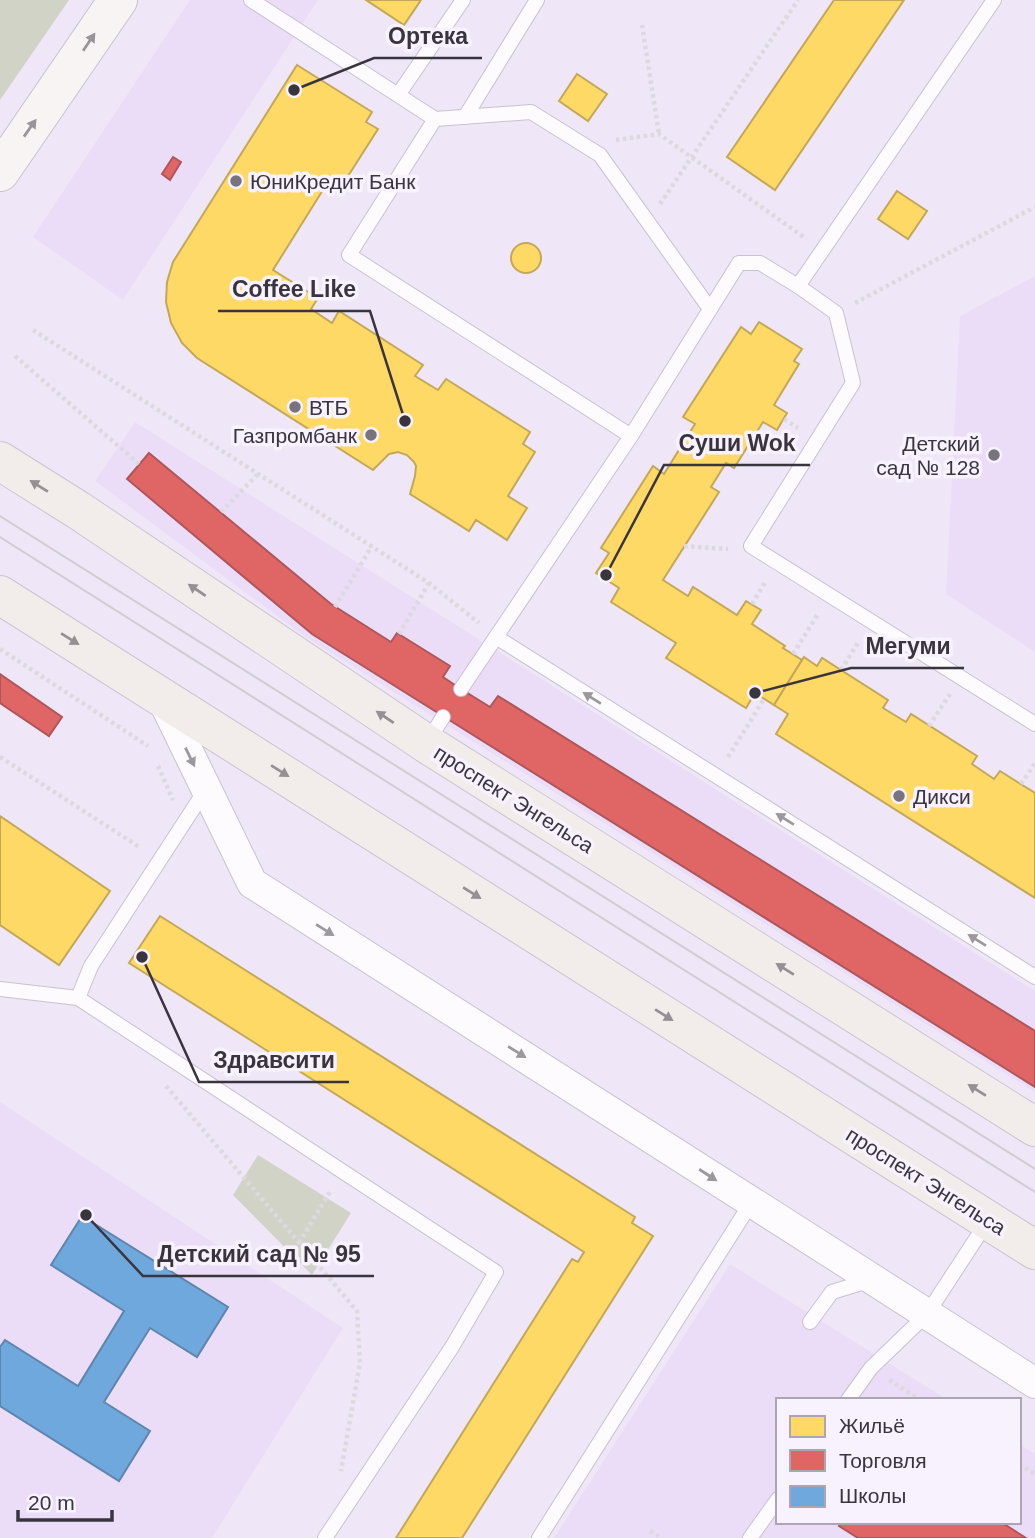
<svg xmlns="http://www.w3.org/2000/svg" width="1035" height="1538" font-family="Helvetica,sans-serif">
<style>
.built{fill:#ebddf8}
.green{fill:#d1d3c7}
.homes{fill:#ffd966;stroke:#c4a85a;stroke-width:2}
.shops{fill:#e06666;stroke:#ae575a;stroke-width:2}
.schools{fill:#6fa8dc;stroke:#5f85ad;stroke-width:2}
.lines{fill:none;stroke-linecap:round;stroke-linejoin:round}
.service-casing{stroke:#c8c2ce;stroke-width:16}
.minor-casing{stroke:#c8c2ce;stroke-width:32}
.secondary-casing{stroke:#c8c2ce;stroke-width:40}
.primary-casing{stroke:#cac6ce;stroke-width:40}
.path{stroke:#dcdade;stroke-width:4.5;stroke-dasharray:3.5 3.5;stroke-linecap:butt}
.service{stroke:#fdfbfe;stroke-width:14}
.minor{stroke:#fdfbfe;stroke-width:30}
.secondary{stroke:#f8f4f4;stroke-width:38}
.primary{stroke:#f2eceb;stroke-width:38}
.tram{stroke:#d0ced3;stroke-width:2}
.oneway{fill:#99949a}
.oneway2{fill:#969095}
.oneway3{fill:#9c989e}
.poi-dot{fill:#79737f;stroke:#f8f2fe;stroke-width:2.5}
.labels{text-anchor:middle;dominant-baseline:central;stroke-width:7;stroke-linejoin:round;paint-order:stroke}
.poi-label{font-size:21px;fill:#3a343f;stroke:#f8f2fe;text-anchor:start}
.street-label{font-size:21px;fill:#3a343f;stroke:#f8f2fe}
.leader{fill:none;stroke:#3a343f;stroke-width:2.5}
.callout-dot{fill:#3a343f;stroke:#f8f2fe;stroke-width:2.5}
.callout-label{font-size:23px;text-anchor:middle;font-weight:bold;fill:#3a343f;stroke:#f8f2fe;stroke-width:7;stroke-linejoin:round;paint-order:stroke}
</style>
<rect width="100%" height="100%" fill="#efe7f7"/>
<g class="built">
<path d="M190 0H318L123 300 33 237Z"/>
<path d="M1035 276V652L946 594 960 316Z"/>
<path d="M135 422 1035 991V1092L307 638 95 481Z"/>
<path d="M0 1102 343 1328 212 1538H0Z"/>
<path d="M730 1264 948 1400H778V1522H1019V1444L1035 1454V1538H554Z"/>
</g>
<g class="green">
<path d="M0 0H69L0 100Z"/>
<path d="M258 1155 351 1213 312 1275 233 1195Z"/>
</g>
<g class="homes">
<path d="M366 0H421L404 25Z"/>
<path d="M834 0H904L775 190 727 157Z"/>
<path d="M297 65 372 112 366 122 378 129 343 184 331 177 273 270 318 298 311 309 332 323 339 311 423 365 415 376 438 390 446 379 530 432 523 444 535 452 508 496 527 508 507 540 476 520 469 531 410 494 415 476 416 466 414 462 407 455 398 452 389 454 373 470 197 358 182 343 171 323 166 302 167 282 173 262Z"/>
<path d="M577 74 607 94 588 121 559 101Z"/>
<path d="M897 191 927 211 908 239 878 219Z"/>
<circle cx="526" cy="258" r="15"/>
<path d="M759 322 802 349 794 361 799 364 774 405 787 413 777 430 763 422 734 468 726 463 711 487 719 492 663 580 688 596 693 587 737 615 746 601 761 610 752 624 785 646 783 648 802 660 774 705 755 693 746 708 666 658 676 643 611 602 619 588 596 573 609 553 601 548 653 466 664 474 695 424 683 417 741 327 751 334Z"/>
<path d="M804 657 817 666 822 658 888 700 883 708 906 722 911 714 977 756 972 764 994 779 1000 771 1035 793V898L776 734 788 714 774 705Z"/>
<path d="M0 816 110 891 59 965 0 925Z"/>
<path d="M160 916 635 1217 632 1223 653 1236 462 1538H396L572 1259 578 1262 584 1252 129 963Z"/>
</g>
<g class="shops">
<path d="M173 157 181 162 170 180 162 174Z"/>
<path d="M149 453 331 604 391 642 397 633 450 666 443 677 461 689 490 707 498 696 1035 1031V1087L312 634 127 479Z"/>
<path d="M0 674 62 717 49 736 0 703Z"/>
<path d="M842 1522H1001L1026 1538H858L839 1526Z"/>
</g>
<path class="schools" d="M82 1216 228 1307 197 1357 150 1328 104 1402 150 1431 119 1481 0 1406V1347L5 1340 78 1386 124 1311 51 1265Z"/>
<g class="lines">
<g class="service-casing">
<g id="service">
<path d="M251 0 435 119 531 112 600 155 710 309"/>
<path d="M398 95 463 0"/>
<path d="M465 117 537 0"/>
<path d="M435 119 349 255 631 436"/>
<path d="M798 286 994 0"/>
<path d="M496 637 1035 977"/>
<path d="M461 689 631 436 739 263H760L798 286 836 313 853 383 751 546 1035 724"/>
<path d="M427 743 443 717"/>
<path d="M0 989 78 998 496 1272 452 1347 325 1538"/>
<path d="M78 998 91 966 206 789"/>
<path d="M810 1322 832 1292 871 1280"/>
<path d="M848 1400 871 1368 927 1314 987 1222"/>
<path d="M539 1538 751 1203"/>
<path d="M750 1538 778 1499"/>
</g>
</g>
<g class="minor-casing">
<path id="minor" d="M161 696 252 883 1035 1383"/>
</g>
<g class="secondary-casing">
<path id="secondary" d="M0 172 118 0"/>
</g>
<g class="primary-casing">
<g id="primary">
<path d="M0 461 78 510 427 744 1035 1127"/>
<path d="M0 595 1035 1250"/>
</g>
</g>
<g class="path">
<path d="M642 25 659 134"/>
<path d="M616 140 659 134 805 238"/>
<path d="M660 204 798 0"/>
<path d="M855 303 1035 207"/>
<path d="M33 330 429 583 479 623"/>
<path d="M15 356 139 464"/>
<path d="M784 419 798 428"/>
<path d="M221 512 258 474"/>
<path d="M684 546 728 549"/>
<path d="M752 604 766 581"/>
<path d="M335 607 372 546"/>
<path d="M399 634 429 583"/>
<path d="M0 649 148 746"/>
<path d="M793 654 818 614"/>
<path d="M841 670 859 641"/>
<path d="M929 726 950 694"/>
<path d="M0 757 141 848"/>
<path d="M728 757 764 699"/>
<path d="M158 766 173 800"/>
<path d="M1021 784 1035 763"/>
<path d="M166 1086 357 1311 360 1363 341 1471"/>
<path d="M299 1243 331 1190"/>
<path d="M889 1380 920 1400"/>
<path d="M1019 1464 1035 1474"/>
<path d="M650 1531 661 1538"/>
</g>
<use href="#service" class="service"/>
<use href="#minor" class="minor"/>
<use href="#secondary" class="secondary"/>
<use href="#primary" class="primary"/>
<g class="tram">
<path d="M0 516 1035 1169"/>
<path d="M0 537 1035 1192"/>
</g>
</g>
<defs><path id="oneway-solid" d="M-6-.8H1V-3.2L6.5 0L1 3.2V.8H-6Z" transform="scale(1.75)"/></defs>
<g class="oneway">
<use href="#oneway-solid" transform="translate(89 42) rotate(-56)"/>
<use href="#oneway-solid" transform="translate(30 128) rotate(-55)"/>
</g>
<g class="oneway2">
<use href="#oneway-solid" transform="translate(39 486) rotate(-148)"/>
<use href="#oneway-solid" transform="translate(197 590) rotate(-146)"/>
<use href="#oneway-solid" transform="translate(70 639) rotate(32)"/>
<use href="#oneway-solid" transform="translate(385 717) rotate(-146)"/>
<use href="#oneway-solid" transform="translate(280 771) rotate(32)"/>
<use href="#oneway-solid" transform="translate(472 893) rotate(32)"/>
<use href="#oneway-solid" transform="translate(785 969) rotate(-148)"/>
<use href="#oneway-solid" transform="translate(664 1015) rotate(32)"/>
<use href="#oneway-solid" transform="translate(977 1090) rotate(-148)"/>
</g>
<g class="oneway3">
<use href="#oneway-solid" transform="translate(592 698) rotate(-148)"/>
<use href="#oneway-solid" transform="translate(190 757) rotate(64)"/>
<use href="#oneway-solid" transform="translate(785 819) rotate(-148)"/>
<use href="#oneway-solid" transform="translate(325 930) rotate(32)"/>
<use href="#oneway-solid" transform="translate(977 940) rotate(-148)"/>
<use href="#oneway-solid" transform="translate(517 1052) rotate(32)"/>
<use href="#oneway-solid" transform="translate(708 1175) rotate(33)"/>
</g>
<g class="poi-dot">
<circle cx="236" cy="181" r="7"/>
<circle cx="295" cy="407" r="7"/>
<circle cx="371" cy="435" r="7"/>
<circle cx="994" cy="455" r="7"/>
<circle cx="899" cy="796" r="7"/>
</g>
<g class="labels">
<g class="poi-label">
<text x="250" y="181">ЮниКредит Банк</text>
<text x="309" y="407">ВТБ</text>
<text x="357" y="435" text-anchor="end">Газпромбанк</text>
<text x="980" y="443" text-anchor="end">Детский<tspan x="980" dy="24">сад № 128</tspan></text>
<text x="913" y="796">Дикси</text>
</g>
<g class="street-label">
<text transform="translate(514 799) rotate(32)">проспект Энгельса</text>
<text transform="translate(926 1181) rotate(32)">проспект Энгельса</text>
</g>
</g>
<path class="leader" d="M294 90L374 58H482M405 421L370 311H218M606 575L664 465H810M755 693L851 668H964M142 957L199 1082H349M86 1215L143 1276H374"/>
<g class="callout-dot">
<circle cx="294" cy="90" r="7"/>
<circle cx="405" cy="421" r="7"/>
<circle cx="606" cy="575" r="7"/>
<circle cx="755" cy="693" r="7"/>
<circle cx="142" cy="957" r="7"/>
<circle cx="86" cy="1215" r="7"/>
</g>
<g class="callout-label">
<text x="428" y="44">Ортека</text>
<text x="294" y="297">Coffee Like</text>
<text x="737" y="451">Суши Wok</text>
<text x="908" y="654">Мегуми</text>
<text x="274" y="1068">Здравсити</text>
<text x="259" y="1262">Детский сад № 95</text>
</g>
<rect x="776" y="1398" width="245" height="126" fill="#f8f2fe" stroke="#aca6b2" stroke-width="2"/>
<rect x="790" y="1416" width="35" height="21" fill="#ffd966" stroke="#aca6b2" stroke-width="2"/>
<text x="839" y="1433" font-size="21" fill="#3a343f">Жильё</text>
<rect x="790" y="1450" width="35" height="21" fill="#e06666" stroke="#aca6b2" stroke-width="2"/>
<text x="839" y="1468" font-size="21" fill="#3a343f">Торговля</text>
<rect x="790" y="1486" width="35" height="21" fill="#6fa8dc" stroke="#aca6b2" stroke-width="2"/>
<text x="839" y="1503" font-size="21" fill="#3a343f">Школы</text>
<path d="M18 1510v10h94v-10" fill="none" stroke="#3a343f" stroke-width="3.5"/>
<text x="28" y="1510" font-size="21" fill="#3a343f" stroke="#f8f2fe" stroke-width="5" paint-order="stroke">20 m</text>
</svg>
